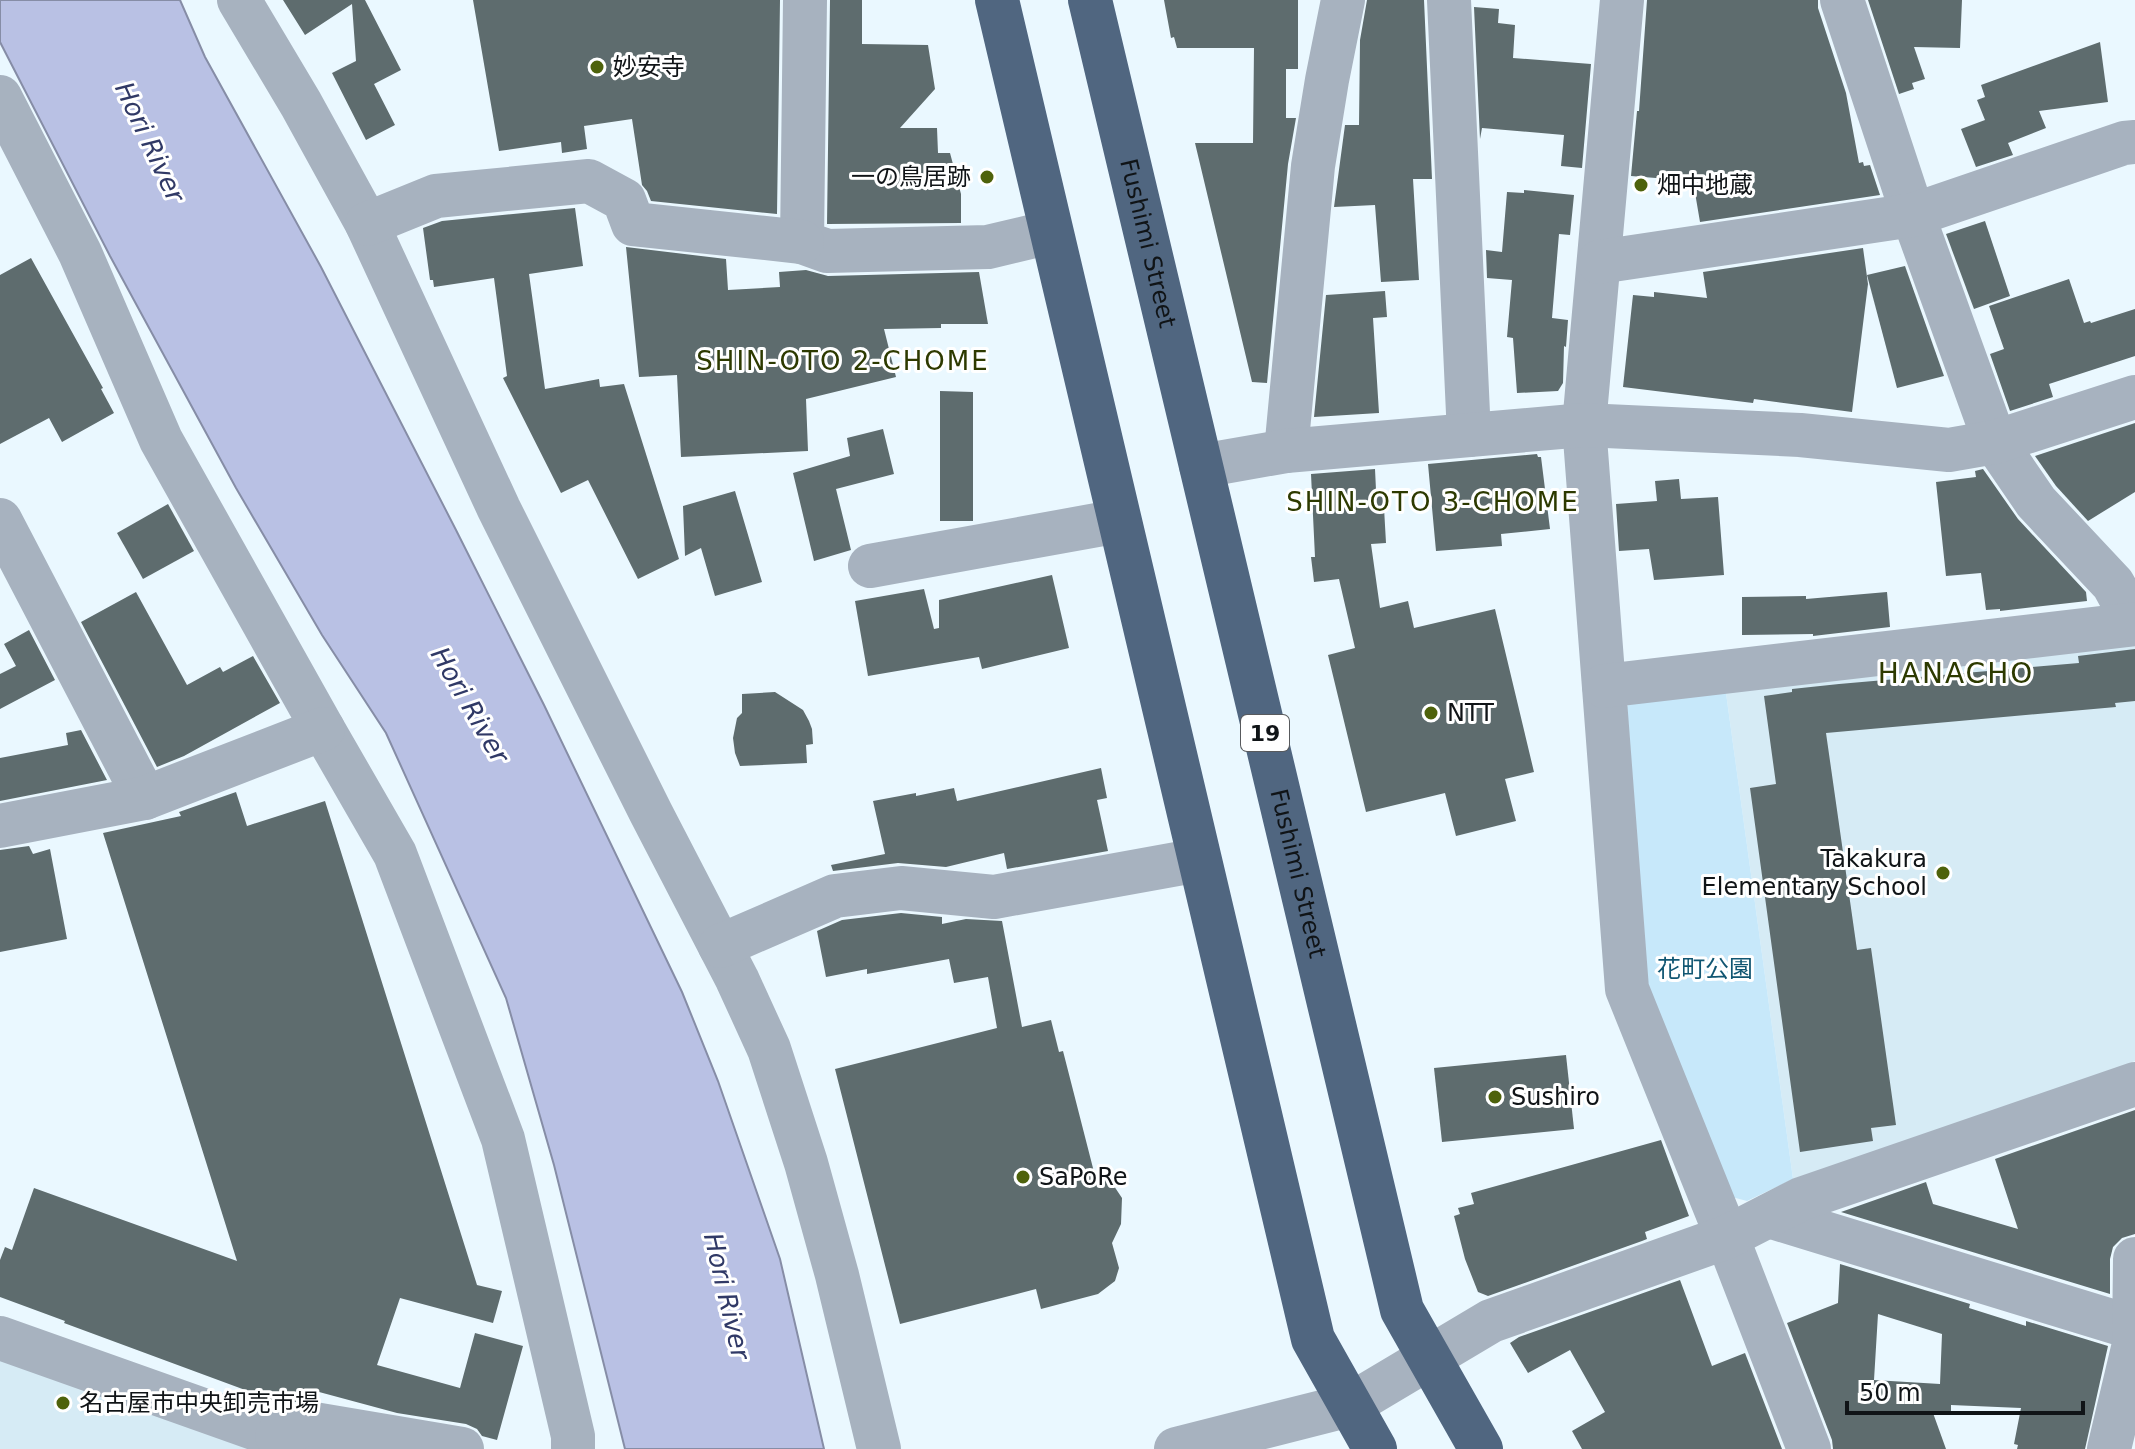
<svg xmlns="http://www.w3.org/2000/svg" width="2135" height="1449" font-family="'DejaVu Sans','Noto Sans JP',sans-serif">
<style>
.built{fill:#d6ebf5}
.green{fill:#c7e8fa}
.water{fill:#b9c1e4;stroke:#868da6;stroke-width:2}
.building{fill:#5e6c6e;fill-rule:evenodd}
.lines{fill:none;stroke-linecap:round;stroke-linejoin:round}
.minor{stroke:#a7b2bf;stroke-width:44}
.highway{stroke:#506680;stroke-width:44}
.poi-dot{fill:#4e620b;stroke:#fff;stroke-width:3}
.labels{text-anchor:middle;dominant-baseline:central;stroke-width:6;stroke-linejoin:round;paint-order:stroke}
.shield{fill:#fff;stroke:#585a5d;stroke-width:2}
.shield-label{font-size:22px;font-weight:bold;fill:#101417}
.poi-label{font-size:24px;fill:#101417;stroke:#fff;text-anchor:start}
.street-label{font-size:24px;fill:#101417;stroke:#fff}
.park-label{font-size:24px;fill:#105672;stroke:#fff}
.water-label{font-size:26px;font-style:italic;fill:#303966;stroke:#fff}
.neighbourhood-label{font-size:26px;letter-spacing:2px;fill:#2d3a00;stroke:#fff}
.quarter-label{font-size:28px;letter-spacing:2px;fill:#2d3a00;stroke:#fff}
</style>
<rect width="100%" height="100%" fill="#eaf8ff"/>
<g class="built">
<path d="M2135 637V1061L2060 1090 1793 1179 1725 686Z"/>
<path d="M0 1357 252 1449H0Z"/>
</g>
<path class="green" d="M1725 686 1793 1179 1747 1201 1732 1197 1648 984 1627 707 1634 696Z"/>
<path class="water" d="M0 0H180L205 57 321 267 456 530 544 705 682 992 718 1081 780 1259 824 1449H625L554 1165 506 998 386 733 322 635 236 488 110 256 0 42Z"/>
<g class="building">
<path d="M283 0H365L401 70 374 84 395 125 366 140 332 73 356 61 352 4 305 35Z"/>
<path d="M473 0H780L777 214 651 201 647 191 642 185 632 119 584 126 587 149 562 153 561 142 499 151Z"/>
<path d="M830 0H862V44L928 45 935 89 900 128H937L938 153H950L961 194V223L827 224Z"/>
<path d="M1164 0H1298V69H1286V118H1296L1288 164 1267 383 1252 382 1195 143H1253L1254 48H1177L1174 37 1171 38Z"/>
<path d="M1367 0H1424L1432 179H1413L1419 280 1381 282 1375 205 1334 207 1345 125H1359L1360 40Z"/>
<path d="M1647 0H1818V8L1846 93 1859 163 1863 162 1864 166 1870 165 1880 195 1700 222 1693 181 1631 176 1637 111H1639Z"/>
<path d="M1868 0H1962L1960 48 1914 47 1925 79 1912 83 1914 89 1899 94Z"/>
<path d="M1474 7 1499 9 1498 23 1515 25 1513 58 1591 64 1582 168 1561 166 1564 135 1482 128 1480 139Z"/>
<path d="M2100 42 2108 102 2039 111 2046 128 2008 143 2013 155 1976 167 1961 129 1985 120 1977 100 1985 97 1981 85Z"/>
<path d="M1524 190 1574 195 1570 235 1559 234 1552 318 1568 320 1566 347 1564 346 1563 383 1558 391 1517 393 1513 338 1507 337 1512 280 1487 278 1486 250 1502 252 1507 192 1524 193Z"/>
<path d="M575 208 583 266 529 274 545 389 599 379 600 387 624 384 679 559 638 579 588 480 561 493 503 378 507 376 494 278 434 287 433 280H430L423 228 442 221Z"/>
<path d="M1985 221 2010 296 1974 309 1946 234Z"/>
<path d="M626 247 726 259 728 290 780 287 779 272 806 270 828 276 979 272 988 324H941V328L884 329 896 377 806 399 808 451 681 457 677 375 639 377Z"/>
<path d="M1863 248 1868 284 1852 412 1754 399 1753 403 1623 387 1633 295 1654 297V292L1707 298 1703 272Z"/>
<path d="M31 258 103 388 101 389 114 413 62 442 49 418 0 444V275Z"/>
<path d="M1905 266 1944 376 1897 388 1867 275Z"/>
<path d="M2069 279 2084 323 2090 321 2091 323 2135 309V356L2049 384 2053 397 2010 411 1990 354 2004 349 1989 306Z"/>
<path d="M1385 291 1387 317 1373 318 1379 413 1314 417 1326 295Z"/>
<path d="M940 391 973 392V521H940Z"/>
<path d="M2135 423V492L2088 521 2056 486 2035 456Z"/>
<path d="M883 429 894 474 836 489 851 550 814 561 793 473 850 456 847 438Z"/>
<path d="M1537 454 1538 457H1541L1550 529 1501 534 1502 546 1436 551 1428 464Z"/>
<path d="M1375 469 1376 490H1383L1386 543 1371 544 1380 608 1408 601 1414 628 1495 609 1534 772 1505 779 1516 821 1456 836 1445 793 1366 812 1328 655 1355 648 1339 579 1314 582 1311 557H1315L1311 474Z"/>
<path d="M1983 469 2018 519 2086 592 2087 601 2000 611V609L1986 610 1981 573 1946 576 1936 482 1976 477 1975 471Z"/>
<path d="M1679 479 1681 499 1718 497 1724 575 1654 580 1649 549 1619 551 1616 504 1657 501 1655 481Z"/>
<path d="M735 491 762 582 715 596 701 548 685 556 683 506Z"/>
<path d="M168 504 194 551 143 579 117 533Z"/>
<path d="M1052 575 1069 648 982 669 979 657 868 676 855 601 924 589 934 629 939 628V600Z"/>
<path d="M136 592 187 685 220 667 223 672 253 656 280 703 184 756 157 767 81 622Z"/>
<path d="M1887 592 1890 627 1813 636V634L1742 635V597L1806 596V599Z"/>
<path d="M29 630 55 680 0 709V674L16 666 4 644Z"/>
<path d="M2135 649V701L2115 703 2116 707 1826 733 1857 950 1871 948 1896 1125 1871 1128 1873 1141 1800 1152 1750 788 1776 784 1764 696 1792 692V689L1839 684 2079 663 2078 656Z"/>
<path d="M775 692 803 710 809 721 812 729 813 744 806 745 807 763 740 766 735 753 733 738 737 718 742 713V694Z"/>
<path d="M81 730 107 780 0 801V758L68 745 66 733Z"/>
<path d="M1101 768 1107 798 1097 800 1108 851 1007 869 1004 853 946 867 898 863 833 871 831 865 885 854 873 801 916 793V796L954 788 957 801Z"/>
<path d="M236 792 247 826 325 801 477 1285 502 1291 493 1323 400 1298 377 1365 460 1388 475 1333 523 1346 497 1440 482 1436 477 1429 466 1424 397 1413 308 1389 304 1399 286 1405 64 1323 65 1321 0 1297V1260L5 1247 12 1250 34 1188 237 1261 103 833 181 816 179 812Z"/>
<path d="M29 846 33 854 50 849 67 939 0 952V850Z"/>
<path d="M901 913 942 917V924L966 919 1002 921 1022 1027 1051 1020 1059 1052 1063 1051 1094 1172 1105 1176 1114 1186 1122 1198 1121 1224 1112 1243 1119 1268 1115 1281 1098 1294 1041 1309 1036 1289 900 1324 835 1069 997 1028 988 977 954 983 949 959 867 974V969L826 977 817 931 842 920Z"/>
<path d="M1566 1055 1574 1129 1442 1142 1434 1068Z"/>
<path d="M2135 1110V1234L2122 1238 2113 1247 2110 1259V1294L1841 1212 1926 1182 1933 1204 2018 1229 1995 1159Z"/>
<path d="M1661 1140 1689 1216 1645 1232 1647 1239 1642 1241 1488 1296 1478 1292 1465 1259 1454 1216 1460 1214 1458 1208 1474 1204 1471 1193Z"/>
<path d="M1840 1264 1970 1304 1969 1308 2026 1326V1321L2108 1346 2085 1449H2017L2018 1445 2014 1444 2021 1408 1951 1405V1414L1933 1413 1946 1449H1833L1832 1440 1787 1323 1838 1303ZM1878 1314 1942 1334 1940 1384 1874 1380Z"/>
<path d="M1680 1280 1712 1366 1745 1353 1782 1449H1582L1572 1431 1605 1412 1570 1350 1528 1373 1510 1343 1519 1337Z"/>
</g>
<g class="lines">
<g class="minor">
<path d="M239 0 301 104 367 224 499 509 651 813 737 979 769 1049 806 1163 837 1275 879 1449"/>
<path d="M805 0 802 242 827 251 988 247 1051 232"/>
<path d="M1449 0 1469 435"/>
<path d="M1622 0 1584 425 1627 989 1727 1237 1809 1449"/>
<path d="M1842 0 1913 215 1995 442 2036 502 2113 584 2135 624"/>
<path d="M0 97 80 253 161 440 323 729 395 854 503 1139 573 1436V1449"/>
<path d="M367 224 436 196 589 181 624 200 633 224 802 242"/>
<path d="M1599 262 1913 215 2124 143 2135 142"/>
<path d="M1286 451 1313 166 1327 80 1343 0"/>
<path d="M1201 466 1286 451 1584 425 1800 435 1949 450 1995 442 2135 397"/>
<path d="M0 520 145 798"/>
<path d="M870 566 1119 521"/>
<path d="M1604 686 2135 624"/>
<path d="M0 826 145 798 323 729"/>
<path d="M720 946 835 896 901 888 994 897 1199 860"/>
<path d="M1769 1216 2134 1328"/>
<path d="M0 1338 313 1449"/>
<path d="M277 1436 308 1423 462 1449"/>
<path d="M1176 1449 1350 1405 1491 1321 1727 1237 1801 1199 2135 1084"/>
<path d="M2109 1449 2134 1344 2135 1259"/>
</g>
<g class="highway">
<path d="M997 0 1313 1339 1375 1449"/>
<path id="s1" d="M1090 0 1402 1310 1481 1449"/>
</g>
</g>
<g class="poi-dot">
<circle cx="597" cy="67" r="8"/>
<circle cx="987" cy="177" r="8"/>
<circle cx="1641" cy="185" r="8"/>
<circle cx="1431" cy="713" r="8"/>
<circle cx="1943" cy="873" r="8"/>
<circle cx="1495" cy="1097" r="8"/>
<circle cx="1023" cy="1177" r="8"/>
<circle cx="63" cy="1403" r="8"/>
</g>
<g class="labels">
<rect class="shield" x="1241" y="715" width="48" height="36" rx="6"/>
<g class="shield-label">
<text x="1265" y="733">19</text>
</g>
<g class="poi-label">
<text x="613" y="67">妙安寺</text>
<text x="971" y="177" text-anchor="end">一の鳥居跡</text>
<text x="1657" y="185">畑中地蔵</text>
<text x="1447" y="713">NTT</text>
<text x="1927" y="859" text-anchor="end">Takakura<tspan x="1927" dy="28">Elementary School</tspan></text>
<text x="1511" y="1097">Sushiro</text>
<text x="1039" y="1177">SaPoRe</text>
<text x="79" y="1403">名古屋市中央卸売市場</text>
</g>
<g class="street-label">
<text stroke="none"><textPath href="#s1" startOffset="250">Fushimi Street</textPath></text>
<text stroke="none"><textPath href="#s1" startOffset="898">Fushimi Street</textPath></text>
</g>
<g class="park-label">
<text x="1705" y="969">花町公園</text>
</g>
<g class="water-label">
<text transform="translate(150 142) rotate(65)">Hori River</text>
<text transform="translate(470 705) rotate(60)">Hori River</text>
<text transform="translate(727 1296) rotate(77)">Hori River</text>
</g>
<g class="neighbourhood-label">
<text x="843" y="361">SHIN-OTO 2-CHOME</text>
<text x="1433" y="502">SHIN-OTO 3-CHOME</text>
</g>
<g class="quarter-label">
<text x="1956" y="673">HANACHO</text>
</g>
</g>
<path d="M1847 1401v12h236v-12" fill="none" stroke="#101417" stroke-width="4"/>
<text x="1859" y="1401" font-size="24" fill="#101417" stroke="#ffffff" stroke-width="6" paint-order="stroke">50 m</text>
</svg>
